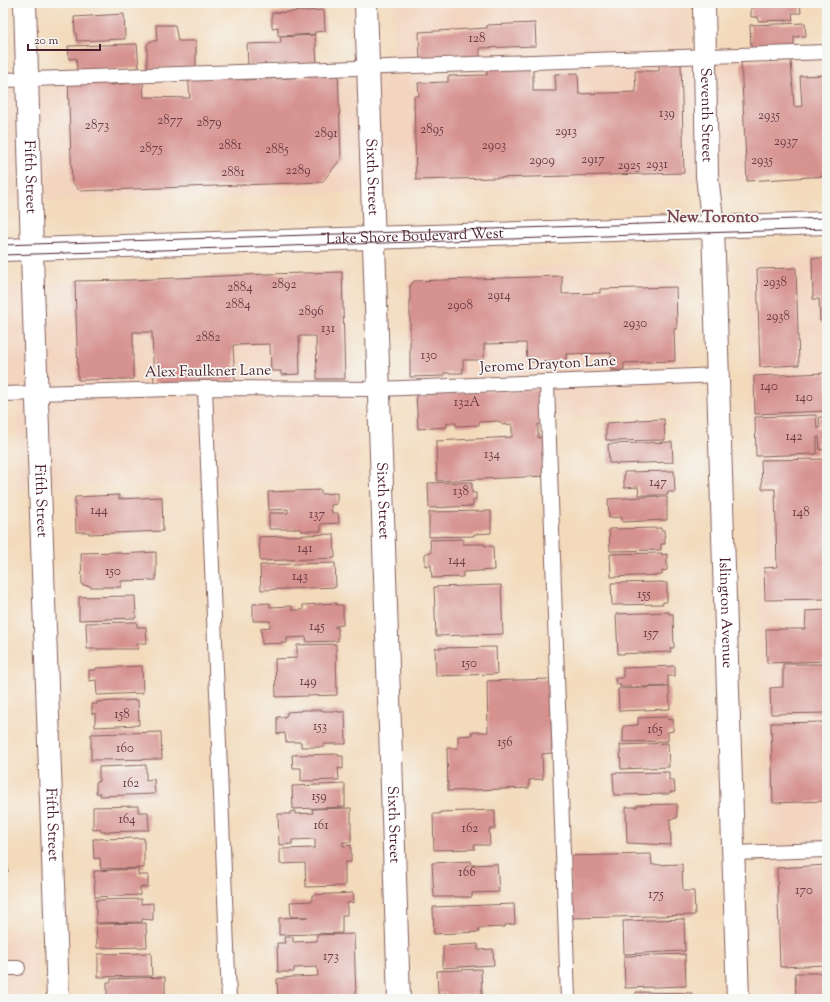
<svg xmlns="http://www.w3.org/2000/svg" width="830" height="1002" font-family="'Sorts Mill Goudy',serif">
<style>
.built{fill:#f3d4bf}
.building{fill:#d6928f}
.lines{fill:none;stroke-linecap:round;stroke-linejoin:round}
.lane-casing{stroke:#85605d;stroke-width:16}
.street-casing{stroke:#85605d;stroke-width:24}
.secondary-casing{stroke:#85605d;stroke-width:24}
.primary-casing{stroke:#85605d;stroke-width:24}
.lane{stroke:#fff;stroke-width:14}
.street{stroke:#fff;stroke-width:22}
.secondary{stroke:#fff;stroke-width:22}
.primary{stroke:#fff;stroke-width:22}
.tram{stroke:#4a1f2b;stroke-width:1}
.labels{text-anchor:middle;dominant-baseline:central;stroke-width:3.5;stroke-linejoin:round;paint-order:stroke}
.number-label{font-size:13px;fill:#6d3c44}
.street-label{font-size:15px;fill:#4a1f2b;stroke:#f6f6f2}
.neighbourhood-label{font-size:16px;font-weight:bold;fill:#7b474e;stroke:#f6f6f2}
</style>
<rect width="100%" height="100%" fill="#f6f6f2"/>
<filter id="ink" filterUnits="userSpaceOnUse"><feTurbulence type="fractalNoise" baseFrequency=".025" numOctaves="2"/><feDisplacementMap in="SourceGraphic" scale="8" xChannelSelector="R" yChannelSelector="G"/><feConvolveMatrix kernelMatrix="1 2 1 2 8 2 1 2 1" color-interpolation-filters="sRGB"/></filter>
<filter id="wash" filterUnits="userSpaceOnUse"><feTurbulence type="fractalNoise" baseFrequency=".012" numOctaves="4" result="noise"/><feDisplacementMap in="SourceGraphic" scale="16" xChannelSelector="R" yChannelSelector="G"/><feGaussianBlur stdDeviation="0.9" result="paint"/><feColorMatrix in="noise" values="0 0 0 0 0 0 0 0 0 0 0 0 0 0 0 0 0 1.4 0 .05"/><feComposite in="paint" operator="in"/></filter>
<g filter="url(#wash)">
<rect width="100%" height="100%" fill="#f3dabb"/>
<g class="built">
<path d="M395 3H689L692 50 827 48V178L411 191 3 202V75L392 69Z"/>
<path d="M827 256V999H774L745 260Z"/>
<path d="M666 260 686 276 692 414 555 418 410 387 407 274Z"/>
<path d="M349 273 359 479 17 488 18 394 3 395V285Z"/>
<path d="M37 930 38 999H3V931Z"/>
</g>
<g id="blocks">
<g class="building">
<path d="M80 3H122V4L80 6Z"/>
<path d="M279 3H315V6L279 7Z"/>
<path d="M751 3H800L801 13H792L793 20 758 21V17H751Z"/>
<path d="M324 10 325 31 315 32V34L278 36V27L272 28V13Z"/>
<path d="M124 14 125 39 77 41 76 33 75 32 74 17Z"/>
<path d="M535 23 536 46 480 48V57L420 60 419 32 487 28V25Z"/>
<path d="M805 23 806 36 794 37V48L751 49 750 25Z"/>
<path d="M156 25H175L178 41H196V67L147 69V45L151 41H157Z"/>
<path d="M315 35 317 63 248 65 247 44 281 43 280 37Z"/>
<path d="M137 44 139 68 77 71 76 58 69 59 68 46Z"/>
<path d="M791 60 794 107 802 106 800 76 827 75V176L747 181 741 62Z"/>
<path d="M681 62 684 173 416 180 414 96H419L418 83 448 82V76L487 75V67L533 66V91H556L555 74 578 73 579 94 636 92 635 71H659V63Z"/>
<path d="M311 70H338L341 159 322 182 80 191 72 182 68 80 109 78 110 85 143 82 144 97 190 98 188 75H243L244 80 311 77Z"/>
<path d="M812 258H827V320L820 321 819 299H813Z"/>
<path d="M796 268 799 365 760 367 757 269Z"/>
<path d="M342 272 345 379H317L316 336H299L300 374 281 375V371H271L270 344 233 345 235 381 154 384 152 332H133V379L78 380 75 281 131 280 268 274Z"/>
<path d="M562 276V294L600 293V289L676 287 677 329H674L675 361 624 363V370H611V353L566 354V361L527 362 526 343 484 344V360H463V373H444V376L410 377V286L414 281Z"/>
<path d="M825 373 827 374V411L755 414 754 376Z"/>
<path d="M546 389 547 424H538V438L546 437 547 476 437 481 436 441 512 437V424L503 425 499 421 479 422V425L456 426V423H447V427L418 429 416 394Z"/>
<path d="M816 415 817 428H820L819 417H827V449L820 450 819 437H817V454L756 456 755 417Z"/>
<path d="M664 419 665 440 611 441V440H606V423L637 421V420Z"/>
<path d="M672 442 673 462 616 464V463H609L608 444Z"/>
<path d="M827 459V599L765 600 764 568 777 567 775 489H762L761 460Z"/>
<path d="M674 471 675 492H667L668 495H639L638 487 624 488V472Z"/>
<path d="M472 482V493H476V500H473V506L429 508 428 483Z"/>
<path d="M321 490V494L337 493V504L331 505 332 513H338L339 523 321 524V531H301V529H269V513H288V509L269 510 268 492Z"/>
<path d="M119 495V499L162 497 163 531 89 534V532H76L75 497Z"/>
<path d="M658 496V497H667V520L622 522V517L609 518 608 499Z"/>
<path d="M491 511V533L474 534V536L429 537V512Z"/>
<path d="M661 528V530H664L665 544H661V550L610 551 609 529Z"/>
<path d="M334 534 335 558 260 561 259 537Z"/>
<path d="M463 539V544H485V546H493L494 570 463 572V577L432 578 431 565 425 566V553H431L430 540Z"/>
<path d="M120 552 121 554 156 552V580L121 581V587H90V586L82 585 81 553Z"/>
<path d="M662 553V555L667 554V570L662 571V575L611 577 610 554Z"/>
<path d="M335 563 336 587 261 590 260 565Z"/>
<path d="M663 582V583H667V602H663V604L612 605 611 583Z"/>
<path d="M501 585 503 634 436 636 434 587Z"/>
<path d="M135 596 136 618 79 620V597Z"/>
<path d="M270 603V607L292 606V610H303V605L336 603V605H343V625L335 626V628L338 627V641L307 642 306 637 287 638V643L262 644 261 628 270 627V621H253V604Z"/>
<path d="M827 610V661L767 663 766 629H805L806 611Z"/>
<path d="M669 612V614H673L674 648H670L671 652 618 654 616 614Z"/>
<path d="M137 622V627H146L147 643H137L138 649H87L86 623Z"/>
<path d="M336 644 337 695 276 697 275 659 297 658V645Z"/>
<path d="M496 647 497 674 436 676 435 648Z"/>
<path d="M783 664H827V713L771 714 770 688 783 687Z"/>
<path d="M142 666 143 693 97 695 96 680 89 681V670H96V668Z"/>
<path d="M675 666V676H668V686L620 687V684H616L615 678H623V668Z"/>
<path d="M550 679 552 753 542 754 543 779 529 780V788L448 791 447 748H458V736L472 735 471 732H488L487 681Z"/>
<path d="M669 687 670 709 619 711 618 689Z"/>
<path d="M138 700 139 725 95 727V713L92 714V704H97V702Z"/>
<path d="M301 710H323V711H338V712H345L346 744H324V747H301V742H286L285 733 277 734V717H285V716L287 715V712L301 711Z"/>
<path d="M668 717V720L673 719V731L668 732V741L623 742V726L638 725V718Z"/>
<path d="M827 722V801L773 803 771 723Z"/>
<path d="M161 732 162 759 91 760V734Z"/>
<path d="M668 743 669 767 621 769 620 745Z"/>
<path d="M338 754V756H343V769L338 768 339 780 301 781V768H293L292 755Z"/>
<path d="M146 765V780L154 779 155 794 100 796V793H96V782L99 781V767Z"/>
<path d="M669 772V780H674L675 792H670L669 794 614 795 613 773Z"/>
<path d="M345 784V807L293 809 292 786Z"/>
<path d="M677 804V818L670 819 671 845 627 843 626 807H637V805Z"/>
<path d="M138 806V812H148L149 830H139V831L101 832 100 829 93 830V807Z"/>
<path d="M351 808V842H343V846L351 845V862H345V886L306 887 305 863 280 864V849L315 848V839L292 840V844L279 845 278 814H290V812L295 811V814L313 813 312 809Z"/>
<path d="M495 810V829H489L490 845H474L475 849 434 850 433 814H440V812Z"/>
<path d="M144 838V868L101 869 100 858 94 859 93 839Z"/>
<path d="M3 847H6L8 872H3Z"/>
<path d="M651 854 652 865 682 864 683 891H694L695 915 571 918 569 856Z"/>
<path d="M471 861V865L497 864 499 892 472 893V897H434L432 863Z"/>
<path d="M827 865V965L780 967 777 868Z"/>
<path d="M138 869V875H148V887H140V895L95 897 94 871Z"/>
<path d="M353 893 354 902 347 903V915H342V933L279 935V918L309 917H291L290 902 312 901V895Z"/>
<path d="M141 899V904L153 903V920L142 919V922L96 923V900Z"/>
<path d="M514 904 515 924 505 925V927L479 928V932L434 934 433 907Z"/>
<path d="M684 919 685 951 624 954 623 921Z"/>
<path d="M146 923 147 947 97 948 96 924Z"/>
<path d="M354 934 356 999H278L277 979 292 977 318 976 317 967 294 968V972H278L277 943H285L284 937H293V942L317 941V935Z"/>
<path d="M478 944V950L493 949 494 965 443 968V946Z"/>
<path d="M151 953 152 976 98 977V954Z"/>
<path d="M685 954 686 986 625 988 624 956Z"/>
<path d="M481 969 482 994 446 996V993L438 994 437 971Z"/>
<path d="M795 973H827V999H796Z"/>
<path d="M165 977V999H107V982H111V979Z"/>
<path d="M636 992 692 993V999H636Z"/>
<path d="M484 995V999H444V997Z"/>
</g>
</g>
</g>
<g filter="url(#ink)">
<use href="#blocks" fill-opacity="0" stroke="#85605d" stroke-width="1"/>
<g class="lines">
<g class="lane-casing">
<g id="lane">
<path d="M3 80 827 52"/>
<path d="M547 383 568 999"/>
<path d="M205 388 229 999"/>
<path d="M3 394 205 388 378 389 719 375"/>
<path d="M734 853 827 850"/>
<path d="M3 968H18"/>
</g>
</g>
<g class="street-casing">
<g id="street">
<path id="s1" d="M25 3 33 287 58 999"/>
<path id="s2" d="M366 3 399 999"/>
<path id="s3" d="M704 3 707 176 713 227"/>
</g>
</g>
<g class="secondary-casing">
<g id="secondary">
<path id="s4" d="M713 227 738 999"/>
</g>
</g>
<g class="primary-casing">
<g id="primary">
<path id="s5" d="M3 250 827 223"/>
</g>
</g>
<use href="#lane" class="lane"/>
<use href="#street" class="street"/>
<use href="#secondary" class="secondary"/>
<use href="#primary" class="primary"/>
<g class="tram">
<path d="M3 245 827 218"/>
<path d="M3 255 827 229"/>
</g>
</g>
</g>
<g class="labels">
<g class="number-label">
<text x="477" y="39">128</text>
<text x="667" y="114">139</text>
<text x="769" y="116">2935</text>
<text x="170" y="121">2877</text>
<text x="209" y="123">2879</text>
<text x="97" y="126">2873</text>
<text x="432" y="130">2895</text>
<text x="566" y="132">2913</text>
<text x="326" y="134">2891</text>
<text x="786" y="142">2937</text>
<text x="230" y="146">2881</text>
<text x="494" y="146">2903</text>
<text x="151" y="149">2875</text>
<text x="277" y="150">2885</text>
<text x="593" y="160">2917</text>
<text x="542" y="161">2909</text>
<text x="762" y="161">2935</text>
<text x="657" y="165">2931</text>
<text x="629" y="166">2925</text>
<text x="298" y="171">2289</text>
<text x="233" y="173">2881</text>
<text x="775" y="283">2938</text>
<text x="284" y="285">2892</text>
<text x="240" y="288">2884</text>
<text x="499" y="296">2914</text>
<text x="238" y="305">2884</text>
<text x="460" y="306">2908</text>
<text x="311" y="312">2896</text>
<text x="778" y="317">2938</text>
<text x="635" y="324">2930</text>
<text x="328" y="329">131</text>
<text x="208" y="338">2882</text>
<text x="429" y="356">130</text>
<text x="769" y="387">140</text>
<text x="804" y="398">140</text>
<text x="467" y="403">132A</text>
<text x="794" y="437">142</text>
<text x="492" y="455">134</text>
<text x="658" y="483">147</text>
<text x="461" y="492">138</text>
<text x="99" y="511">144</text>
<text x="801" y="513">148</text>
<text x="317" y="515">137</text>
<text x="305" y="549">141</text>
<text x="457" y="561">144</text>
<text x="113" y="572">150</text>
<text x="300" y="577">143</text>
<text x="644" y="595">155</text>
<text x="317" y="627">145</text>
<text x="651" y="634">157</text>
<text x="469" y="664">150</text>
<text x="308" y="682">149</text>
<text x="122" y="715">158</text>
<text x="320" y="727">153</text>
<text x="655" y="730">165</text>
<text x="505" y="743">156</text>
<text x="125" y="749">160</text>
<text x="131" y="784">162</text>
<text x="319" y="797">159</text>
<text x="127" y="820">164</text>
<text x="321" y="826">161</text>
<text x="470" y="829">162</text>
<text x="467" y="873">166</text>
<text x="804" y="891">170</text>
<text x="656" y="895">175</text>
<text x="331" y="957">173</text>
</g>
<g class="street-label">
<text stroke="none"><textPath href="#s3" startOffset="112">Seventh Street</textPath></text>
<text stroke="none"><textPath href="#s1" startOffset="174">Fifth Street</textPath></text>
<text stroke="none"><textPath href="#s2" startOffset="174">Sixth Street</textPath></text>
<text stroke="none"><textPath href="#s5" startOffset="412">Lake Shore Boulevard West</textPath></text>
<text transform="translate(548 365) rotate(-3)">Jerome Drayton Lane</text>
<text transform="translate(208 372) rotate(-1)">Alex Faulkner Lane</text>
<text stroke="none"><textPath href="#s1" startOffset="498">Fifth Street</textPath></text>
<text stroke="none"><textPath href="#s2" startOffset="498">Sixth Street</textPath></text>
<text stroke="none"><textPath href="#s4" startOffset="386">Islington Avenue</textPath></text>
<text stroke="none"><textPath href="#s1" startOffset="822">Fifth Street</textPath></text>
<text stroke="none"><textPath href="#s2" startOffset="822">Sixth Street</textPath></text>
</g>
<g class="neighbourhood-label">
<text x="713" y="218">New Toronto</text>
</g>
</g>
<rect width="830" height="1002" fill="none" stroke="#f6f6f2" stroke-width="16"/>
<path d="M28 44v6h72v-6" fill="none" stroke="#4a1f2b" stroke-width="2"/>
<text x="34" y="44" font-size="12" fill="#4a1f2b" stroke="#f6f6f2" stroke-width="3" paint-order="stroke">20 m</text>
</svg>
